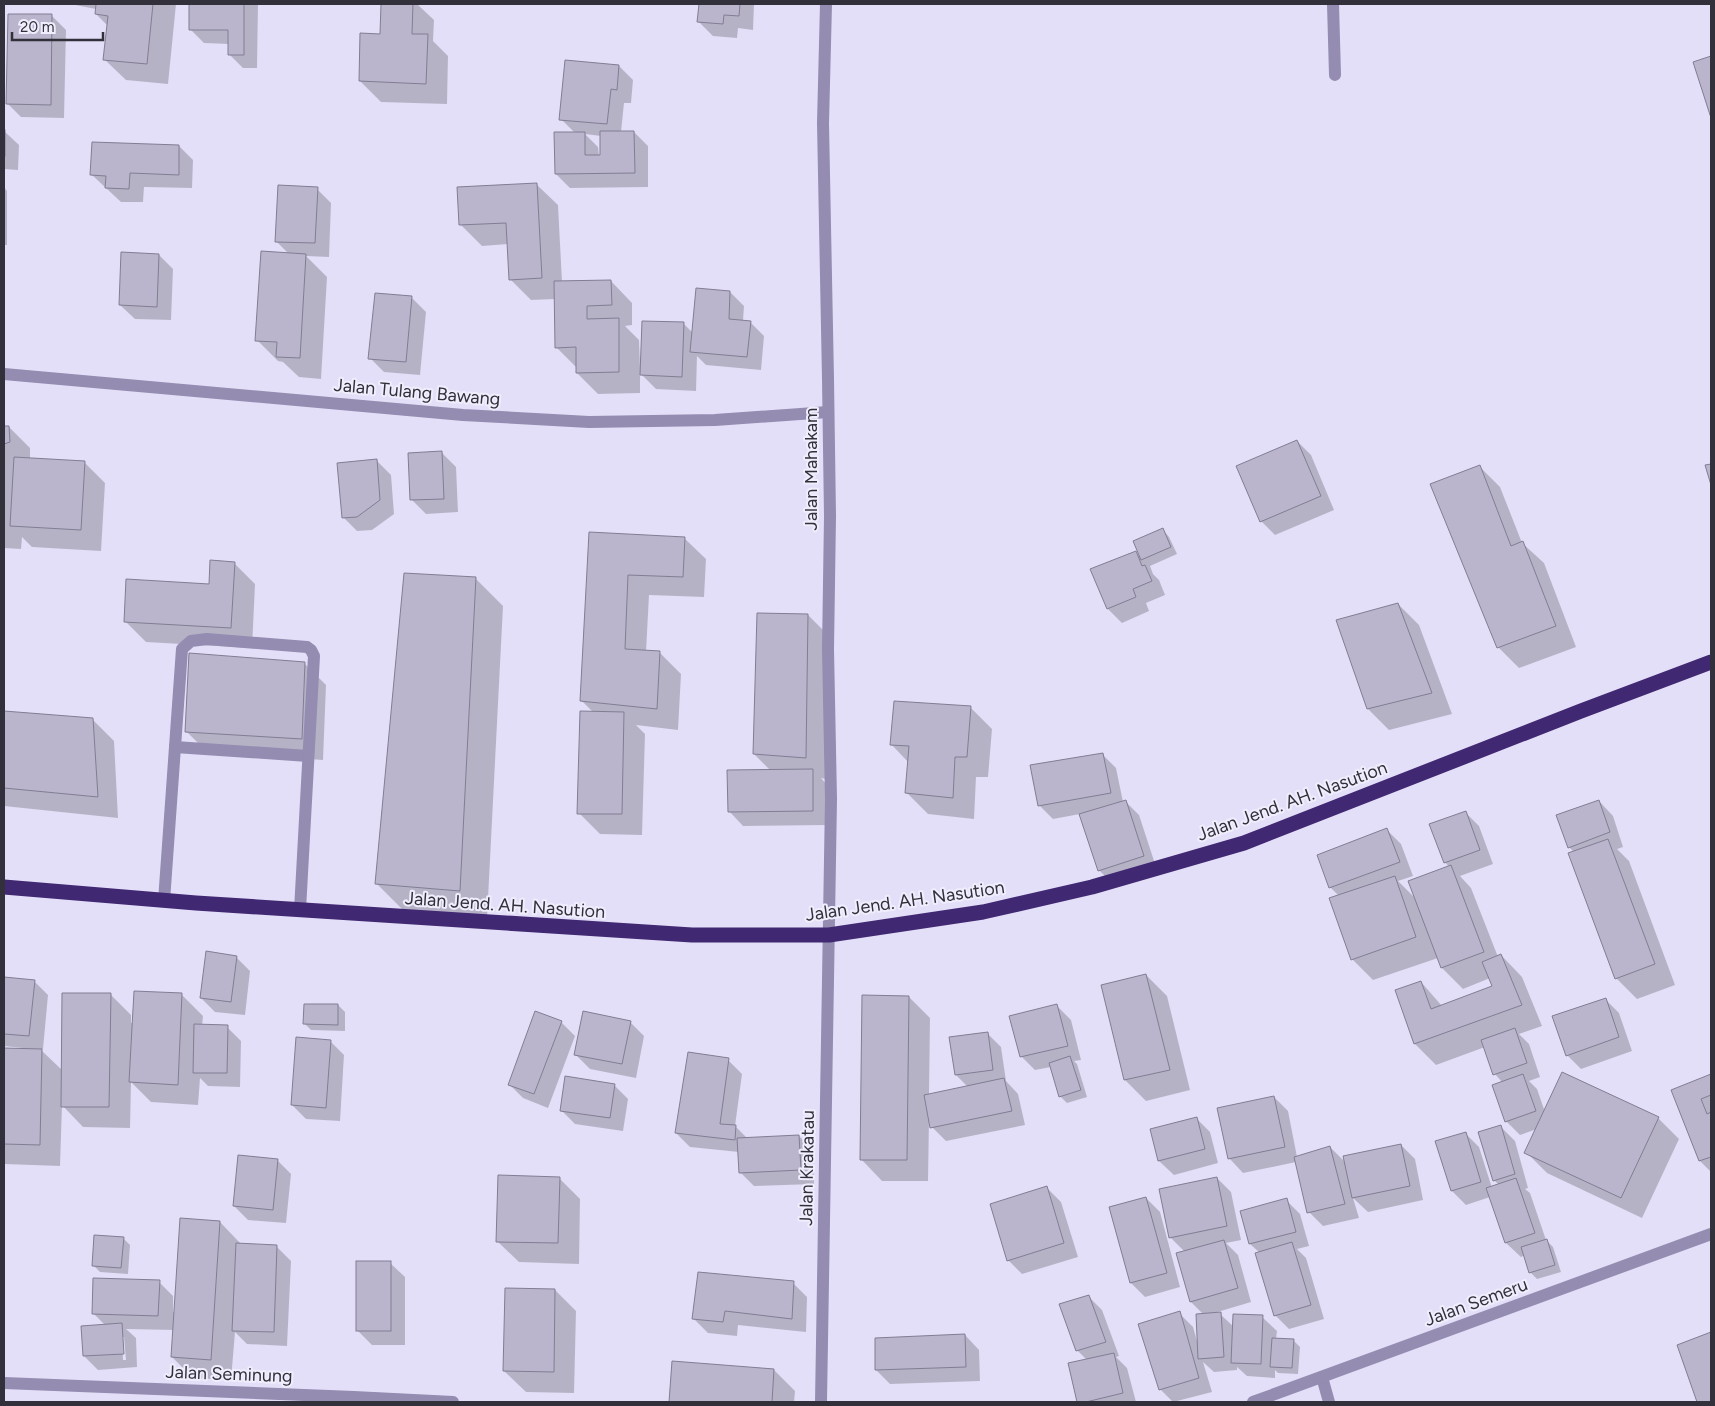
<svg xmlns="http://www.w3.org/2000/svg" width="1715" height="1406" font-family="Figtree,sans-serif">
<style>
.shadow{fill:#0003;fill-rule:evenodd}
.building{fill:#bab5cd;stroke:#817d93}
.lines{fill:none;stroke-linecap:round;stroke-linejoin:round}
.minor{stroke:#948cb1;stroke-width:12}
.highway{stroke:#412872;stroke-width:15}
.labels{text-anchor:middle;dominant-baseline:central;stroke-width:4;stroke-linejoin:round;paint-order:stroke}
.street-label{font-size:18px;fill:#32303a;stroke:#f0eefd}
</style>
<rect width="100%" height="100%" fill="#e4dff8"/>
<g class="shadow">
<path d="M70 4H176L168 84 126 80 104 59 108 26 96 14V9Z"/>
<path d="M191 4H258L257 68H243L229 54V44L204 43 190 29Z"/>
<path d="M382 4H417L434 20 433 41 448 56 447 104 381 102 360 81 381 35Z"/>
<path d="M700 4H754L753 30 738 28 737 38 713 36 699 22Z"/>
<path d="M52 16 66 30 64 118 21 117 7 103Z"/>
<path d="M1711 58V114L1695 63Z"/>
<path d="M619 66 633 80 631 103H624L621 132H634L648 146V187L570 188 556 174 575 133 561 119ZM585 134 601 136 602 156H599L598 147Z"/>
<path d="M4 131 19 145 18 170 4 169Z"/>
<path d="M179 146 193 160 192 188 144 187 143 202H121L92 175Z"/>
<path d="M536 184 558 205 562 282 611 281 632 303V325L625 326 639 340 640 368H642L683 323 693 333 730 292 744 306 743 321 750 322 764 336 761 370 706 365 697 356 696 391 656 389 640 373V393L598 394 577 373V368L556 347 555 299 531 300 510 279 508 244 482 246 461 225Z"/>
<path d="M4 187 7 191V245H4Z"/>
<path d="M317 189 331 203 329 257 306 256 327 277 321 379 299 377 283 362 278 361 257 340 289 254 276 241Z"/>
<path d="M159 255 173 269 171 320 135 319 120 305Z"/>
<path d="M412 298 426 312 420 375 384 372 370 358Z"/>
<path d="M4 427H9L30 448V459L84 462 105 483 101 551 32 547 22 537 21 549 4 548Z"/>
<path d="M1297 441 1311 455 1334 510 1275 535 1261 521Z"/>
<path d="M442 453 456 467 458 512 426 514 412 500Z"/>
<path d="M377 461 391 475 394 514 372 530 357 531 343 517Z"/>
<path d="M1479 466 1500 487 1522 543 1544 563 1576 647 1519 668 1498 647Z"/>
<path d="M1163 530 1169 537 1177 554 1150 566 1153 574 1159 580 1165 595 1146 603 1149 611 1122 623 1108 609 1136 553 1141 558Z"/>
<path d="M590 533 684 538 706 559 704 597 649 595 646 652 660 653 681 674 678 730 636 725 645 734 642 835 600 834 579 813 594 713 581 700Z"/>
<path d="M234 563 255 584 252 648 146 642 125 621 210 586Z"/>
<path d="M475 578 503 606 487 918 404 911 376 883Z"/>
<path d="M1398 604 1419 625 1452 714 1389 730 1368 709Z"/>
<path d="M808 615 829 636 826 779 821 778 827 785V825L743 826 729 811 771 771 754 754Z"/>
<path d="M305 664 326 685 323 760 207 752 186 731Z"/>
<path d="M895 702 971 708 992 729 988 777H976L974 819 928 814 907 793 909 763 891 744Z"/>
<path d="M4 712 93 720 114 741 118 818 4 806Z"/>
<path d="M1102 754 1116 768 1123 802 1125 801 1139 815 1157 870 1113 884 1099 870 1080 814 1053 819 1039 805Z"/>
<path d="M1599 801 1613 816 1623 847 1617 849 1629 861 1675 985 1637 999 1616 978 1574 852 1569 847Z"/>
<path d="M1465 812 1479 826 1493 864 1460 876 1471 888 1498 957 1501 955 1522 977 1542 1026 1519 1034 1529 1044 1540 1077 1529 1081 1537 1089 1545 1112 1658 1118 1679 1139 1642 1218 1547 1173 1526 1152 1537 1129 1520 1135 1506 1121 1502 1082 1495 1074 1485 1047 1436 1065 1415 1044 1396 991 1421 982 1442 1006 1493 987 1490 978 1463 989 1442 968 1438 958 1373 980 1352 959 1339 896 1330 887 1387 830 1401 844 1413 876 1398 881 1416 899 1449 867 1445 862Z"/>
<path d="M236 957 250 971 245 1015 215 1012 201 998Z"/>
<path d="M1146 975 1167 996 1190 1090 1146 1101 1125 1080 1102 986Z"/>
<path d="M4 978 34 981 48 995 43 1049H40L63 1071 110 994 131 1015V1023H134L182 995 203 1016 202 1026 227 1027 241 1041 240 1087 208 1086 200 1078 198 1105 151 1102 131 1082 130 1128 83 1127 62 1105 60 1166 4 1164V1049L23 1050V1048L4 1046Z"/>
<path d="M909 997 930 1018 929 1095 968 1087 956 1075 987 1033 1001 1047 1006 1081 1018 1094 1025 1125 946 1141 932 1127 929 1119 928 1181H882L861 1159Z"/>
<path d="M1605 999 1619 1013 1632 1051 1581 1069 1567 1055Z"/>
<path d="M338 1005 345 1012V1031L311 1030 305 1024Z"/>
<path d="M1057 1006 1071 1020 1081 1060 1074 1061 1077 1064 1087 1097 1067 1103 1060 1096 1051 1067 1035 1070 1021 1056Z"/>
<path d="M561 1022 575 1036 548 1108 523 1098 509 1084Z"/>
<path d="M630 1022 644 1036 636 1078 590 1069 576 1055Z"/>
<path d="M330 1041 344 1055 340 1121 306 1119 292 1105Z"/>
<path d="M728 1060 742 1074 735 1126 748 1139 799 1136 813 1150 814 1184 754 1186 740 1172 739 1152 690 1147 676 1133Z"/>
<path d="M1711 1075V1172L1700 1161 1672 1090Z"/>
<path d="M614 1085 628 1099 623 1131 575 1124 561 1110Z"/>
<path d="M1274 1097 1288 1111 1297 1157 1330 1147 1346 1163 1401 1145 1415 1159 1423 1200 1368 1212 1353 1198 1359 1218 1323 1226 1309 1212 1296 1162 1243 1173 1229 1158Z"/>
<path d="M1196 1118 1210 1132 1218 1163 1174 1175 1159 1161Z"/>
<path d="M1501 1127 1515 1141 1528 1188 1525 1189 1530 1193 1546 1240 1553 1247 1561 1272 1537 1279 1530 1272 1525 1255 1521 1257 1506 1243 1490 1197 1466 1205 1452 1191 1465 1133 1479 1147 1492 1188 1499 1185 1494 1180Z"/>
<path d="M277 1160 291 1174 286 1223 248 1220 234 1206Z"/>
<path d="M559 1178 580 1199 579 1264 519 1262 497 1241Z"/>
<path d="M1217 1178 1231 1192 1241 1240 1226 1243 1238 1255 1251 1302 1214 1313 1220 1314 1234 1327 1262 1317 1277 1331 1276 1339 1293 1340 1300 1347 1298 1374 1278 1373 1275 1370V1378L1247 1376 1237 1367V1370L1214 1372 1203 1362 1212 1392 1173 1402 1160 1389 1179 1313 1193 1327 1197 1341 1204 1315 1191 1302 1185 1252 1170 1237Z"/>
<path d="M1047 1188 1061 1202 1078 1257 1022 1274 1008 1260Z"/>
<path d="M1146 1198 1160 1212 1180 1287 1145 1297 1131 1283 1110 1207Z"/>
<path d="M1286 1200 1300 1214 1309 1246 1297 1249 1306 1258 1324 1319 1289 1329 1275 1315 1260 1253 1250 1244 1242 1212Z"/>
<path d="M220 1222 241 1244 277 1247 291 1261 287 1346 247 1344 235 1332 231 1380 193 1378 172 1357 174 1330 126 1329 136 1338 137 1367 98 1370 84 1356 105 1325 94 1314 159 1282 173 1296V1312H175ZM122 1337H124L126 1360H123Z"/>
<path d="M123 1238 130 1245 128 1274 100 1272 94 1266Z"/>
<path d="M390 1263 405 1277V1345H372L358 1331Z"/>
<path d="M793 1283 807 1297 806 1332 738 1325 737 1336 708 1333 694 1319Z"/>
<path d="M555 1290 576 1311 574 1393 526 1392 504 1371Z"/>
<path d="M1088 1296 1102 1310 1119 1356 1116 1357 1127 1368 1136 1402H1078L1069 1364 1087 1360 1077 1350Z"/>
<path d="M1711 1333V1402H1699L1678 1346Z"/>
<path d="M965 1335 979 1350 980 1381 890 1384 876 1370Z"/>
<path d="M673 1363 774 1370 795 1391 794 1402H670Z"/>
</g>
<g class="building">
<path d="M96 4H153L147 64 103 60 108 16 95 14Z"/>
<path d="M189 4H244V55H228V30H189Z"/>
<path d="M381 4H413L412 34H428L426 84 359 81 360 33 380 34Z"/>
<path d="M699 4H740L739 16 724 15 723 24 697 22Z"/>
<path d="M8 14H52L51 105 6 104Z"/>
<path d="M1711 56V118L1693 62Z"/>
<path d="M565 60 619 65 617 90 611 89 607 124 559 120Z"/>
<rect x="4" y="130" width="1" height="26"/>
<path d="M600 131H634L635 173 555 174 554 132H585V155H600Z"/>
<path d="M92 142 179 145V175L130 173 129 189 105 188 106 176 90 175Z"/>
<path d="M537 183 542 278 509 280 506 223 459 225 457 187Z"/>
<path d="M278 185 318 187 315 243 275 242Z"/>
<path d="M261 251 306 254 300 358 276 357 277 342 255 341Z"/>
<path d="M121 252 159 254 157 307 119 305Z"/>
<path d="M611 280 612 305 587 306V319L619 318V372L576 373V347L555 348 554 281Z"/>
<path d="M696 288 730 291 729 319 751 321 747 357 690 352Z"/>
<path d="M375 293 412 296 406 362 368 359Z"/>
<path d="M642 321 684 322 682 377 640 375Z"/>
<path d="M4 426H9L10 442 4 444Z"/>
<path d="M1297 440 1321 496 1260 522 1236 466Z"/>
<path d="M442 451 444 499 410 500 408 453Z"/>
<path d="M14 457 85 461 81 530 10 526Z"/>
<path d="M377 459 380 500 357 517 342 518 337 463Z"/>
<path d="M1711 464V485L1705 465Z"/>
<path d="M1480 465 1511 546 1523 541 1556 626 1497 648 1430 484Z"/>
<path d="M1163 528 1171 547 1141 560 1133 541Z"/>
<path d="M589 532 685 537 683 577 628 575 625 649 660 651 657 709 580 701Z"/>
<path d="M1136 551 1142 566 1145 565 1152 581 1133 589 1136 597 1107 609 1090 569Z"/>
<path d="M210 560 235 562 231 628 124 622 126 579 209 584Z"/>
<path d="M404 573 476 577 460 891 375 884Z"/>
<path d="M1398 603 1432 693 1367 709 1336 620Z"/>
<path d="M757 613 808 614 806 758 753 754Z"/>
<path d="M189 653 305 662 302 739 185 732Z"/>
<path d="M894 701 971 706 967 757H955L953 798 905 793 909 746 890 745Z"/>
<path d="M4 711 93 718 98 797 4 788Z"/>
<path d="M580 711 624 712 622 814H577Z"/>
<path d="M1103 753 1111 793 1038 806 1030 765Z"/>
<path d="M813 769V811L728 812 727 770Z"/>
<path d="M1126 800 1144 856 1098 871 1079 814Z"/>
<path d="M1599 800 1610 832 1568 848 1556 815Z"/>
<path d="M1466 811 1480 850 1444 863 1429 824Z"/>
<path d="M1387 828 1400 862 1329 888 1317 855Z"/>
<path d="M1608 839 1655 964 1615 979 1568 853Z"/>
<path d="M1451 865 1484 952 1441 968 1408 881Z"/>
<path d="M1395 876 1416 937 1351 960 1329 898Z"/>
<path d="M206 951 237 956 231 1002 200 998Z"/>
<path d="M1501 954 1522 1005 1414 1044 1395 990 1421 981 1431 1009 1492 986 1482 962Z"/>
<path d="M1146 974 1170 1070 1124 1080 1101 985Z"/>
<path d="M4 977 35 980 29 1036 4 1034Z"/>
<path d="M134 991 182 993 178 1085 129 1082Z"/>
<path d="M62 993H111L109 1107H61Z"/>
<path d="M862 995 909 996 907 1160H860Z"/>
<path d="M1606 998 1619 1037 1566 1056 1552 1016Z"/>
<path d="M304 1004H338V1025L303 1024Z"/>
<path d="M1057 1004 1068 1046 1020 1057 1009 1016Z"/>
<path d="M535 1011 562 1021 534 1094 508 1085Z"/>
<path d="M583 1011 631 1021 622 1064 574 1055Z"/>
<path d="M194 1024 228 1025 227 1073H193Z"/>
<path d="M1515 1028 1527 1063 1493 1075 1481 1040Z"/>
<path d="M988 1032 993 1070 955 1075 949 1037Z"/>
<path d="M296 1037 331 1040 326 1108 291 1105Z"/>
<path d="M4 1048 42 1049 40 1145 4 1144Z"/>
<path d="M688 1052 729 1058 720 1124 736 1125 735 1140 675 1133Z"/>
<path d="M1070 1056 1081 1090 1059 1097 1049 1063Z"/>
<path d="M1562 1072 1659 1117 1621 1198 1524 1153Z"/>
<path d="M1523 1074 1536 1111 1505 1122 1492 1085Z"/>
<path d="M1711 1074V1095L1701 1099 1707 1114 1711 1112V1157L1699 1161 1671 1090Z"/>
<path d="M565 1076 615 1084 610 1118 560 1111Z"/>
<path d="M1004 1078 1012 1111 930 1128 924 1095Z"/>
<path d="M1274 1096 1285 1147 1228 1159 1217 1108Z"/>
<path d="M1197 1117 1205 1149 1158 1161 1150 1129Z"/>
<path d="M1501 1125 1515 1174 1493 1181 1478 1132Z"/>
<path d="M1466 1132 1481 1182 1451 1191 1435 1141Z"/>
<path d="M799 1135 801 1170 739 1173 737 1138Z"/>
<path d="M1401 1144 1410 1186 1352 1198 1343 1156Z"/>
<path d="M1330 1146 1345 1204 1307 1213 1294 1157Z"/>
<path d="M238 1155 278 1159 273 1210 233 1206Z"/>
<path d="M498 1175 560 1177 558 1243 496 1242Z"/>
<path d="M1217 1177 1227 1226 1169 1238 1159 1189Z"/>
<path d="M1516 1178 1535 1233 1505 1243 1486 1188Z"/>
<path d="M1047 1186 1064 1243 1007 1261 990 1204Z"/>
<path d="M1146 1197 1167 1273 1130 1283 1109 1207Z"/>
<path d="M1287 1198 1296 1232 1249 1244 1240 1211Z"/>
<path d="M180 1218 220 1221 211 1360 171 1357Z"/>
<path d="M94 1235 124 1237 121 1268 92 1266Z"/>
<path d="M1547 1239 1555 1265 1529 1273 1521 1247Z"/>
<path d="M1224 1240 1238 1288 1190 1302 1176 1253Z"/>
<path d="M1292 1242 1311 1305 1274 1316 1255 1253Z"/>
<path d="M236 1243 277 1245 274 1332 232 1331Z"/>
<rect x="356" y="1261" width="35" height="70"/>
<path d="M698 1272 794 1281 792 1319 725 1311 723 1322 692 1319Z"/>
<path d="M93 1278 160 1280 158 1316 92 1314Z"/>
<path d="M505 1288 555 1289 554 1372 503 1371Z"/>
<path d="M1089 1295 1106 1342 1076 1351 1059 1304Z"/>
<path d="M1180 1311 1199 1378 1159 1390 1138 1324Z"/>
<path d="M1221 1312 1224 1357 1198 1359 1196 1314Z"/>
<path d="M1233 1314 1263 1315 1261 1364 1231 1363Z"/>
<path d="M122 1323 124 1354 83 1356 81 1326Z"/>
<path d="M1711 1332V1402H1697L1677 1345Z"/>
<path d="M965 1334 966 1367 875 1370V1338Z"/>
<path d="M1272 1338 1294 1339 1292 1368 1270 1367Z"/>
<path d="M1114 1353 1123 1393 1086 1402H1077L1068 1363Z"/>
<path d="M672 1361 774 1369 772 1402H669Z"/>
</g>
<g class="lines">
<g class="minor">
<path d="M1333 4 1335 75"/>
<path d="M4 374 463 415 589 422 715 420 828 412"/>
<path d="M175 747 308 756"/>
<path d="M164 901 182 649 191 641 207 639 307 647 311 650 314 656 300 910"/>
<path d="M1322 1377 1329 1402"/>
<path d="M4 1383 354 1397 453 1402"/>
<path d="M821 1402 831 799 828 649 830 516 828 379 823 123 826 4"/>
<path d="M1253 1402 1711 1234"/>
</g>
<path class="highway" d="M4 887 196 903 692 935H829L983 912 1092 887 1244 843 1581 711 1711 662"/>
</g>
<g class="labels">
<g class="street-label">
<text transform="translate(417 392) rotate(5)">Jalan Tulang Bawang</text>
<text transform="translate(811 469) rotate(-90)">Jalan Mahakam</text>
<text transform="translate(1292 801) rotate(-20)">Jalan Jend. AH. Nasution</text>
<text transform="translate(905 901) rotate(-8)">Jalan Jend. AH. Nasution</text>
<text transform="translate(505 905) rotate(4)">Jalan Jend. AH. Nasution</text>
<text transform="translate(807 1168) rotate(-89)">Jalan Krakatau</text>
<text transform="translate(1476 1302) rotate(-20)">Jalan Semeru</text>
<text transform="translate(229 1374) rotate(2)">Jalan Seminung</text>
</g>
</g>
<rect width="1715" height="1406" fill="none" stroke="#32303a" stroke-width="10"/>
<path d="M12 32v8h91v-8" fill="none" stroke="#32303a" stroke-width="2.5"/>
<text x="20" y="32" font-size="15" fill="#32303a" stroke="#f0eefd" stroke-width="4" paint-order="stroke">20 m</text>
</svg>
